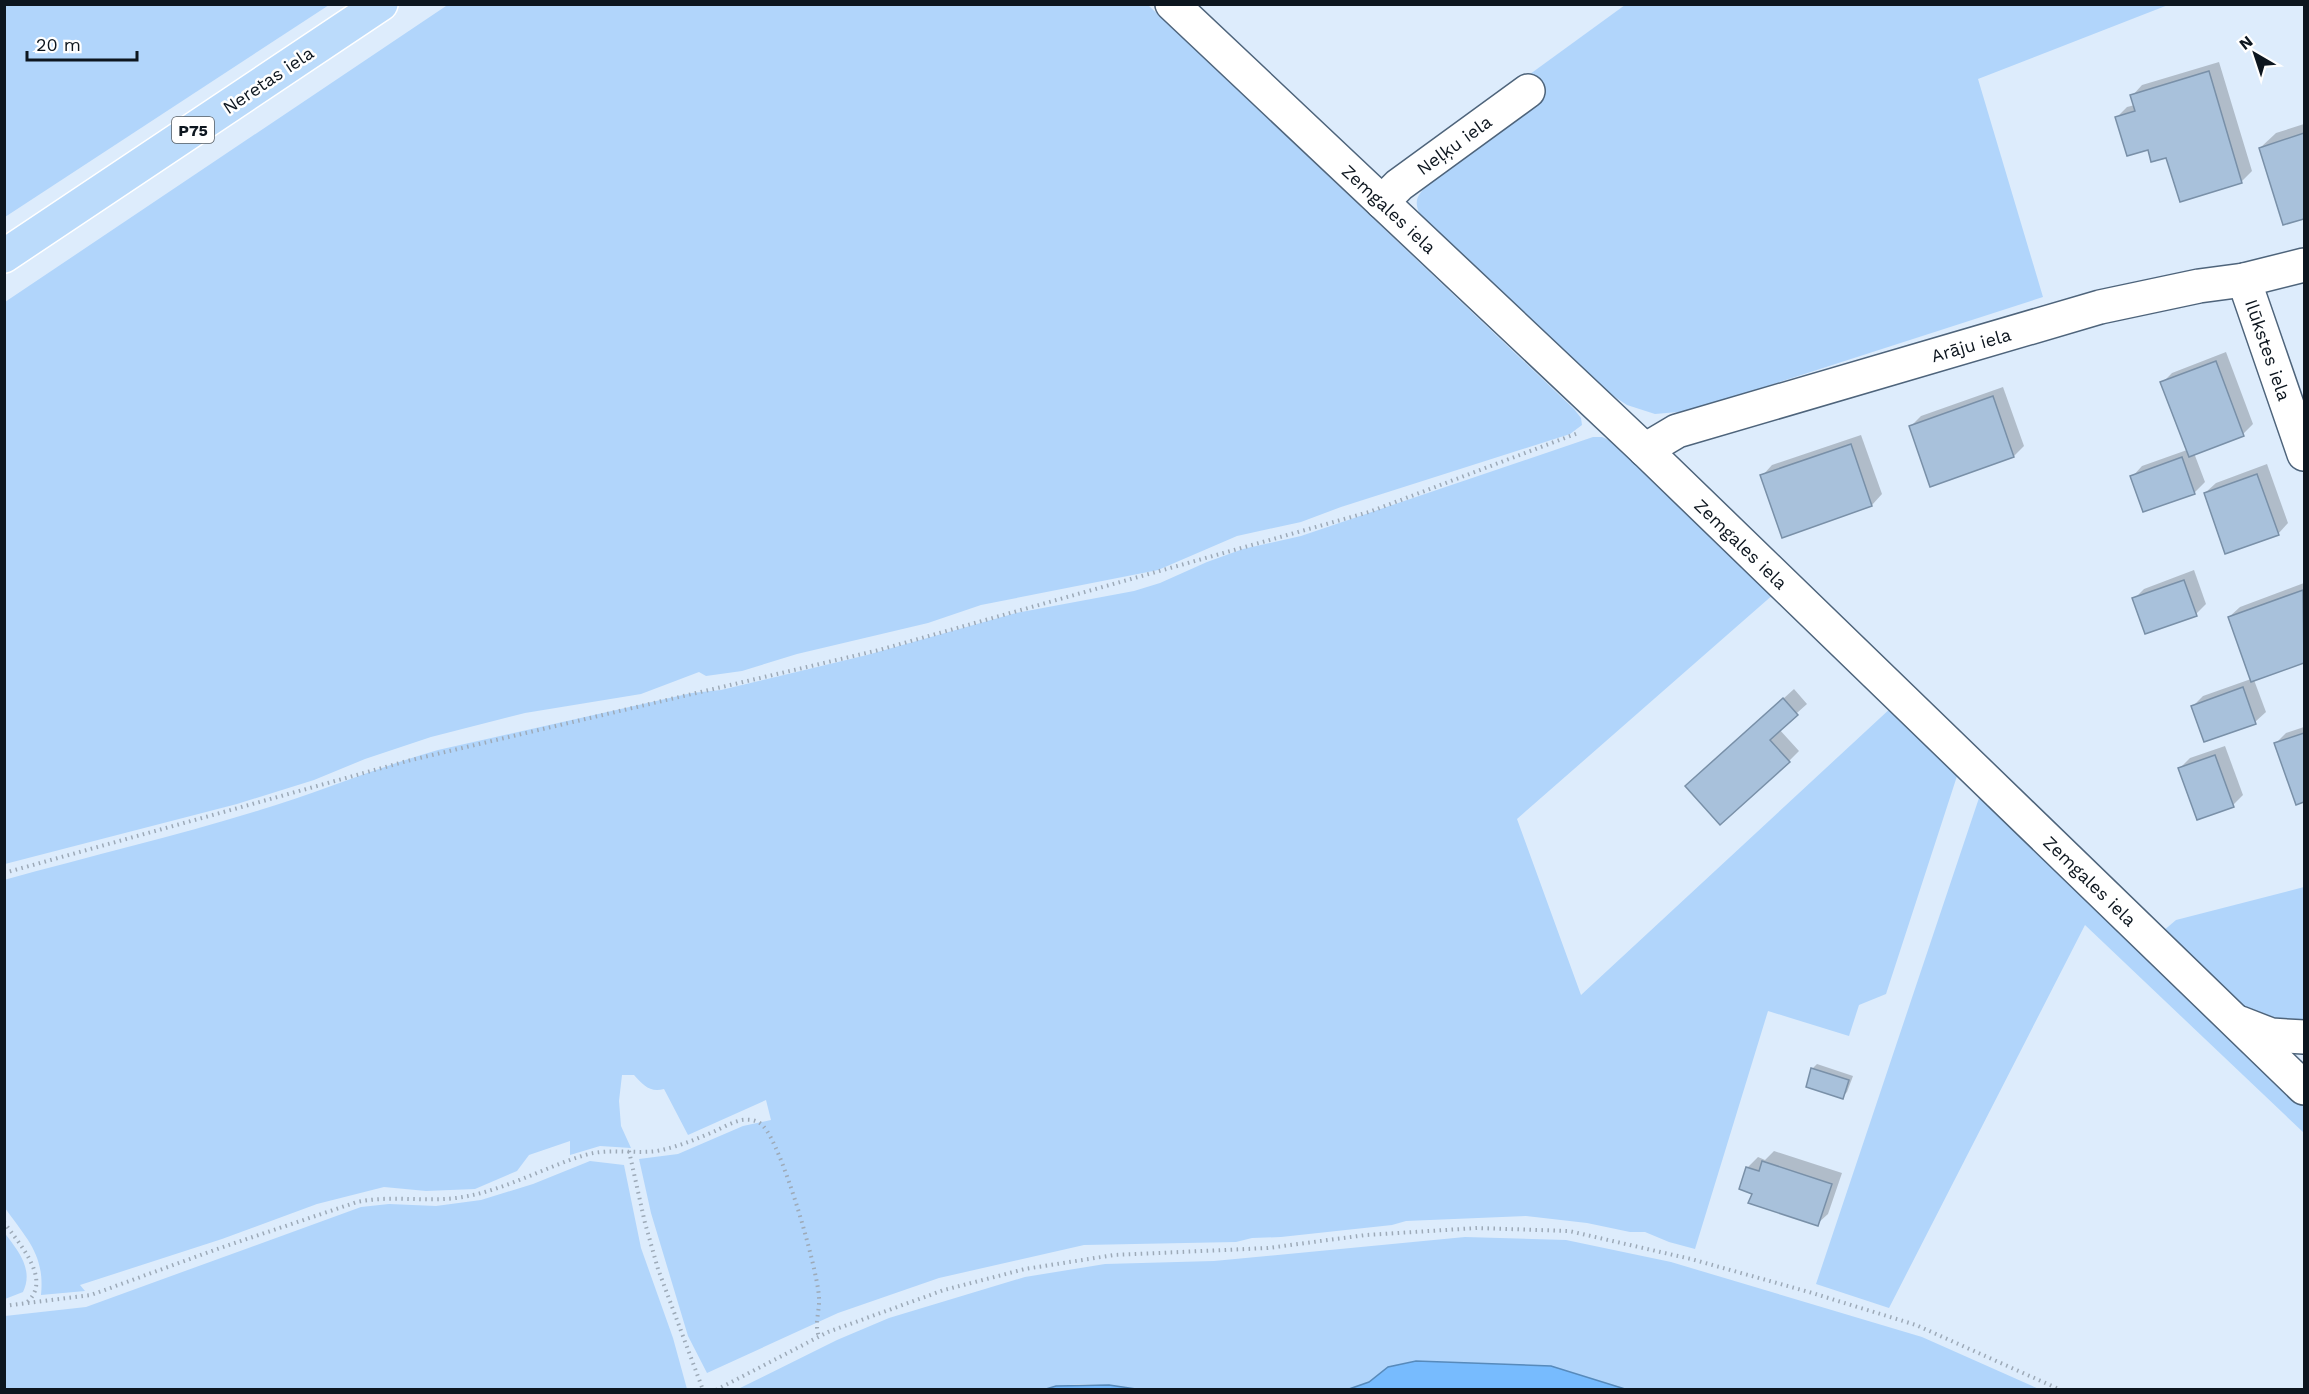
<svg xmlns="http://www.w3.org/2000/svg" width="2309" height="1394" font-family="'Work Sans',sans-serif">
<style>
.green{fill:#b1d5fb}
.water{fill:#77bbfe;stroke:#578abb;stroke-width:1.5}
.shadow{fill:#0003}
.building{fill:#a8c1db;stroke:#7990a8;stroke-width:1.5}
.lines{fill:none;stroke-linecap:round;stroke-linejoin:round}
.minor-casing{stroke:#4e647b;stroke-width:36}
.major-casing{stroke:#fff;stroke-width:36}
.path{stroke:#9daab8;stroke-width:4;stroke-dasharray:1.5 4.5;stroke-linecap:butt}
.minor{stroke:#fff;stroke-width:33}
.major{stroke:#bbdbfb;stroke-width:33}
.labels{text-anchor:middle;dominant-baseline:central;stroke-width:5;stroke-linejoin:round;paint-order:stroke}
.shield{fill:#fff;stroke:#565c62;stroke-width:1.5}
.shield-label{font-size:16px;font-weight:bold;fill:#0d161f}
.street-label{font-size:18px;fill:#0d161f;stroke:#fff}
</style>
<rect width="100%" height="100%" fill="#ddecfc"/>
<g class="green">
<path d="M5 4H329V5L5 217Z"/>
<path d="M449 4 1148 5 1574 409 1581 418 1582 425 1570 434 1341 507 1301 522 1237 536 1158 570 981 605 928 623 797 654 742 671 706 676 699 672 641 694 525 713 431 737 365 759 314 780 237 804 5 864V302Z"/>
<path d="M1625 5H2168L1978 79 2043 297 1690 411 1655 414 1627 405 1598 386 1423 221C1412 200 1416 197 1431 181L1543 99 1526 77Z"/>
<path d="M1593 437H1602L1611 441 1775 593 1517 819 1581 995 1893 706 1959 770 1886 994 1859 1005 1849 1036 1768 1011 1695 1249 1669 1242 1645 1232H1630L1587 1223 1526 1216 1406 1221 1392 1225 1281 1237 1252 1238 1236 1242 1084 1245 939 1278 838 1313 707 1373 688 1336 651 1213 639 1159 678 1154 743 1126 771 1120 766 1100 688 1135 664 1089C650 1093 643 1085 634 1075H622L619 1101 621 1126 631 1148 600 1146 570 1155V1141L529 1155 517 1171 475 1189 426 1191 384 1187 317 1204 222 1239 80 1285 85 1291 41 1295C45 1255 27 1239 5 1208L4 880C90 856 176 836 260 810 320 792 378 767 438 750L692 693 721 690 867 655 1016 613 1134 591 1160 583 1207 562 1243 549 1301 536Z"/>
<path d="M1981 792 2304 1106V1133L2085 925 1889 1308 1816 1284Z"/>
<path d="M2304 887V1028L2258 1020 2162 932 2176 920Z"/>
<path d="M590 1161 624 1165 641 1248 673 1338 687 1389H5V1316L86 1307 361 1207 389 1204 436 1206 481 1200 533 1184Z"/>
<path d="M4 1232C18 1251 34 1269 23 1292L5 1299Z"/>
<path d="M1465 1237 1566 1240 1671 1262 1922 1337 2039 1389 1625 1390 1551 1366 1388 1367 1369 1382 1349 1390H1136C1108 1385 1074 1380 1046 1390H736L837 1340 889 1318 1025 1277 1105 1264 1214 1261Z"/>
</g>
<g class="water">
<path d="M1416 1361 1551 1366 1625 1389H1349L1369 1382 1388 1367Z"/>
<path d="M1109 1385 1136 1389H1046L1056 1386Z"/>
</g>
<g class="shadow">
<path d="M2219 62 2252 171 2242 181 2181 200 2167 156 2149 148 2117 117 2127 107 2135 105 2132 96 2142 85Z"/>
<path d="M2304 124V217L2284 223 2260 148 2276 133Z"/>
<path d="M2226 352 2253 424 2243 434 2194 453 2205 482 2194 493 2132 477 2142 466 2187 450 2162 383 2172 373Z"/>
<path d="M2003 387 2024 446 2014 456 1911 426 1921 416Z"/>
<path d="M1861 435 1882 494 1872 505 1783 536 1762 476 1772 465Z"/>
<path d="M2267 464 2288 523 2278 534 2205 493 2216 483Z"/>
<path d="M2194 570 2206 604 2196 614 2134 599 2144 589Z"/>
<path d="M2304 583V661L2254 680 2266 712 2255 722 2205 740 2193 706 2203 696 2251 679 2229 617 2240 607Z"/>
<path d="M1794 689 1807 704 1779 729 1799 751 1789 761 1698 776Z"/>
<path d="M2304 727V800L2297 803 2276 743 2286 733Z"/>
<path d="M2225 746 2243 795 2233 805 2180 768 2190 758Z"/>
<path d="M1817 1064 1853 1076 1847 1092 1842 1097 1812 1069Z"/>
<path d="M1774 1151 1842 1173 1828 1214 1817 1224 1741 1188 1748 1167 1758 1157 1765 1160Z"/>
</g>
<g class="building">
<path d="M2209 71 2242 183 2180 202 2166 158 2151 162 2148 150 2127 156 2115 117 2135 111 2130 95Z"/>
<path d="M2304 133V219L2283 225 2259 148Z"/>
<path d="M2216 361 2244 436 2189 457 2160 382Z"/>
<path d="M1993 396 2014 457 1930 487 1909 426Z"/>
<path d="M1851 444 1872 506 1782 538 1760 475Z"/>
<path d="M2182 457 2195 494 2143 512 2130 476Z"/>
<path d="M2257 474 2279 535 2225 554 2204 493Z"/>
<path d="M2184 580 2197 616 2145 634 2132 598Z"/>
<path d="M2303 590 2304 663 2251 682 2228 617Z"/>
<path d="M2243 687 2256 724 2204 742 2191 706Z"/>
<path d="M1783 698 1798 715 1770 740 1790 762 1720 825 1685 786Z"/>
<path d="M2304 733V802L2296 805 2274 743Z"/>
<path d="M2215 755 2234 807 2197 820 2178 768Z"/>
<path d="M1811 1068 1849 1080 1843 1099 1806 1087Z"/>
<path d="M1762 1161 1832 1184 1818 1226 1748 1203 1752 1194 1739 1189 1746 1167 1759 1171Z"/>
</g>
<g class="lines">
<g class="minor-casing">
<g id="minor">
<path d="M1172 4 1645 450 2304 1088"/>
<path d="M1382 202 1399 185 1528 91"/>
<path d="M2244 280 2304 454"/>
<path d="M1645 450 1677 431 2100 307 2199 286 2244 280 2304 265"/>
<path d="M2240 1023 2271 1035 2304 1037"/>
</g>
</g>
<g class="major-casing">
<path id="major" d="M4 256 381 4"/>
</g>
<g class="path">
<path d="M4 873 407 761 879 650 1369 512 1578 433"/>
<path d="M629 1151 645 1223 658 1269 703 1390"/>
<path d="M4 1222C18 1243 54 1280 26 1303"/>
<path d="M4 1306 91 1295 220 1248 357 1202C391 1195 422 1202 456 1198 502 1192 542 1168 585 1155 609 1148 633 1154 657 1151 677 1147 694 1140 713 1132 722 1128 732 1122 742 1120 750 1119 758 1120 763 1126 782 1145 817 1267 819 1297 820 1311 814 1323 819 1337"/>
<path d="M716 1390 828 1332 944 1290 1025 1269 1114 1255 1268 1248 1366 1235 1477 1228 1569 1231 1691 1259 1809 1292 1916 1325 2061 1390"/>
</g>
<use href="#minor" class="minor"/>
<use href="#major" class="major"/>
</g>
<g class="labels">
<rect class="shield" x="172" y="117" width="42" height="26" rx="4.5"/>
<g class="shield-label">
<text x="193" y="130">P75</text>
</g>
<g class="street-label">
<text transform="translate(268 80) rotate(-34)">Neretas iela</text>
<text transform="translate(1454 145) rotate(-36)">Neļķu iela</text>
<text transform="translate(1389 209) rotate(43)">Zemgales iela</text>
<text transform="translate(1971 345) rotate(-16)">Arāju iela</text>
<text transform="translate(2268 350) rotate(71)">Ilūkstes iela</text>
<text transform="translate(1741 544) rotate(44)">Zemgales iela</text>
<text transform="translate(2090 881) rotate(44)">Zemgales iela</text>
</g>
</g>
<rect width="2309" height="1394" fill="none" stroke="#0d161f" stroke-width="12"/>
<g transform="translate(2255 54) rotate(321)" stroke="#ffffff" stroke-width="4.5" paint-order="stroke">
<path d="M0-4.5L10 22L0 15L-10 22Z" fill="#0d161f"/>
<text y="-9" font-size="16" font-weight="bold" text-anchor="middle" fill="#0d161f">N</text>
</g>
<path d="M27 51v9h110v-9" fill="none" stroke="#0d161f" stroke-width="3"/>
<text x="36" y="51" font-size="18" fill="#0d161f" stroke="#ffffff" stroke-width="4.5" paint-order="stroke">20 m</text>
</svg>
